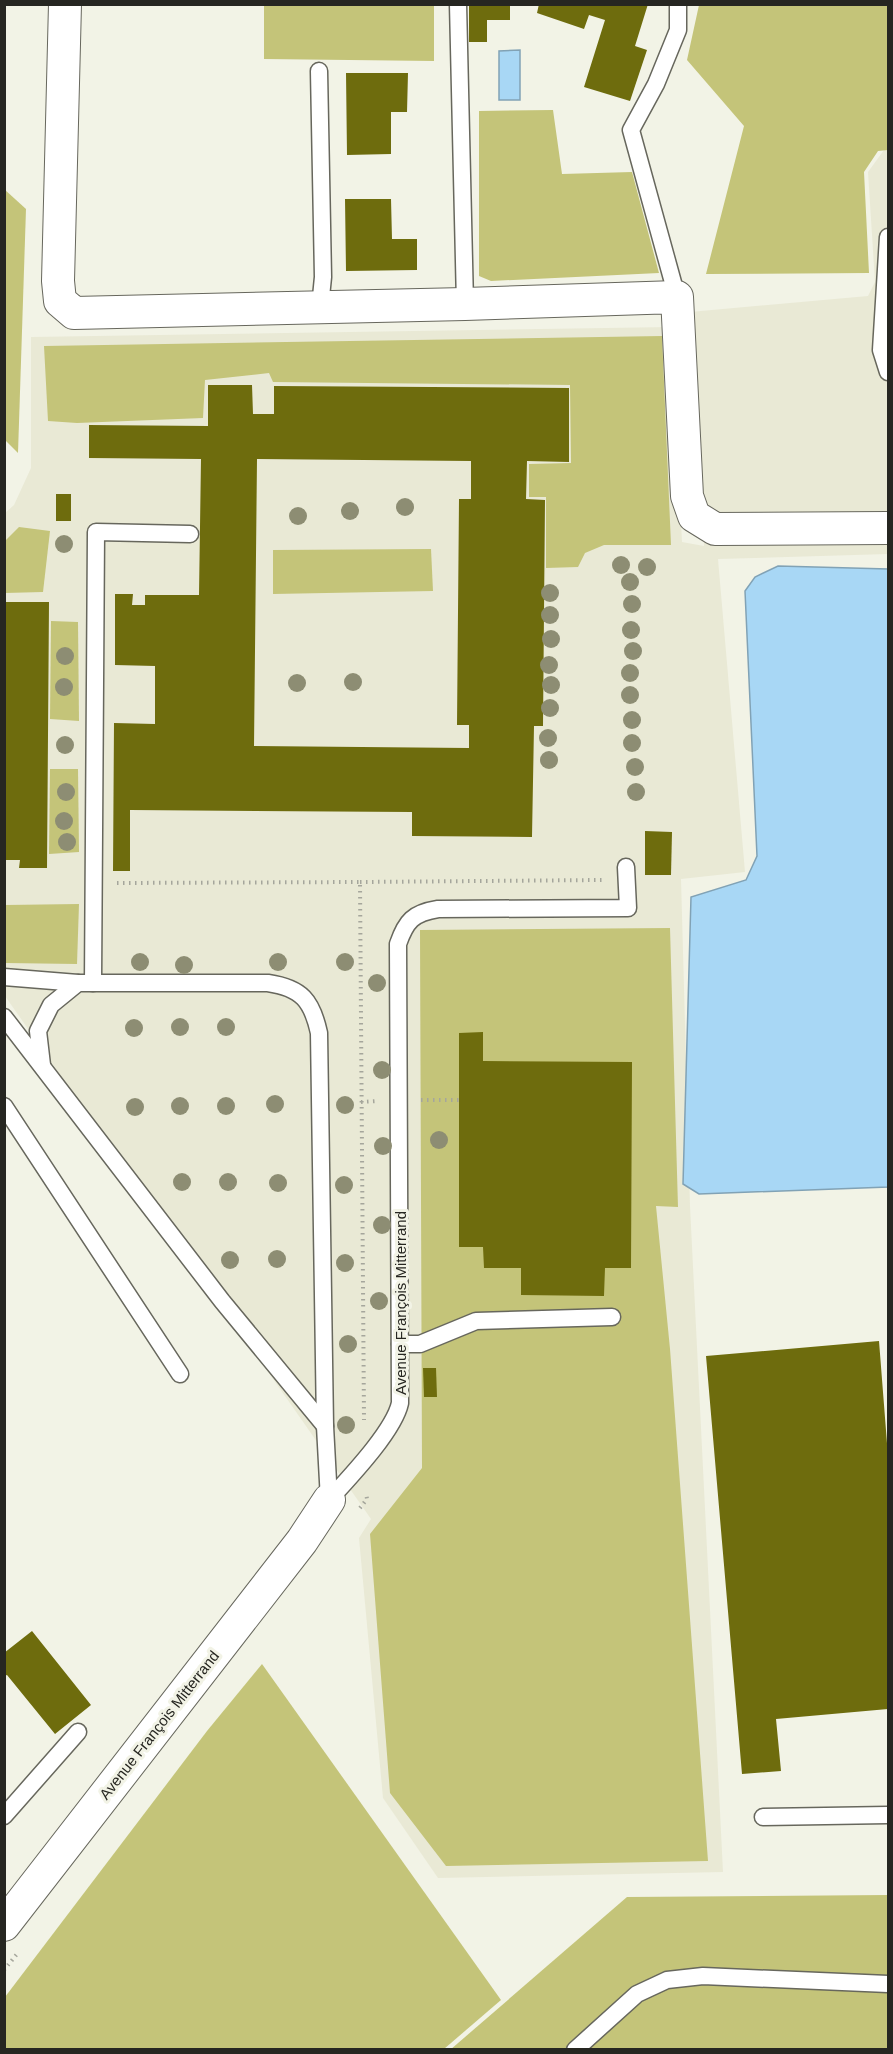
<svg xmlns="http://www.w3.org/2000/svg" width="893" height="2054" font-family="Arial,sans-serif">
<style>
.built{fill:#e9e9d5}
.green{fill:#c4c479}
.water{fill:#a8d7f5;stroke:#81a2b5;stroke-width:1.5}
.building{fill:#6e6c0d;fill-rule:evenodd}
.lines{fill:none;stroke-linecap:round;stroke-linejoin:round}
.service-casing{stroke:#67675d;stroke-width:19}
.minor-casing{stroke:#67675d;stroke-width:34}
.path{stroke:#a5a69c;stroke-width:4;stroke-dasharray:1.5 4.5;stroke-linecap:butt}
.service{stroke:#fff;stroke-width:16}
.minor{stroke:#fff;stroke-width:32}
.tree{fill:#8d8d73}
.labels{text-anchor:middle;dominant-baseline:central;stroke-width:6;stroke-linejoin:round;paint-order:stroke}
.street-label{font-size:15px;fill:#262621;stroke:#f2f3e6}
</style>
<rect width="100%" height="100%" fill="#f2f3e6"/>
<path class="built" d="M888 149V554L718 559 745 872 681 879 690 1206 723 1872 438 1878 383 1798 359 1538 371 1519 5 996 4 514 14 505 31 468V337L671 327 682 542 704 546 690 312 868 296 875 282 868 172 884 150Z"/>
<g class="green">
<path d="M264 5H434V61L264 59Z"/>
<path d="M699 5H888V150L878 151 864 172 869 273 706 274 744 126 687 60Z"/>
<path d="M553 110 562 174 632 172 659 273 491 281 479 276V111Z"/>
<path d="M4 189 26 209 18 453 5 440Z"/>
<path d="M662 336 671 545H604L585 553 578 567 546 568V497H529V464L571 463 570 385 273 382 269 373 205 380 203 418 77 423 48 421 44 346Z"/>
<path d="M19 527 50 531 43 592 5 593V541Z"/>
<path d="M431 549 433 591 273 594V550Z"/>
<path d="M51 621 78 622 79 721 50 719Z"/>
<path d="M50 769H78L79 852 49 854Z"/>
<path d="M79 904 77 964 5 963V905Z"/>
<path d="M670 928 678 1207 656 1206 670 1349 708 1861 446 1866 390 1793 370 1534 422 1468 420 930Z"/>
<path d="M262 1664 501 2000 444 2049H5V1997L207 1731Z"/>
<path d="M888 1895V2049L450 2050 627 1897Z"/>
</g>
<g class="water">
<path d="M520 50V100H499V51Z"/>
<path d="M778 566 888 569V1187L699 1194 683 1184 691 897 746 880 757 856 745 591 755 577Z"/>
</g>
<g class="building">
<path d="M539 4H648L635 46 647 50 630 101 584 87 605 20 589 15 584 29 537 13Z"/>
<path d="M469 5H510V20H487V42H469Z"/>
<path d="M346 73H408L407 112H391V154L347 155Z"/>
<path d="M345 199H391L392 239H417V270L346 271Z"/>
<path d="M208 385H252L253 414H274V386L569 388V462L527 461 526 499 545 500 543 726H534L532 837 412 836V812L130 810V871H113L114 723 155 724V666L115 665V594H133L132 605H145V595H199L201 459 89 458V425L208 426ZM257 459 471 461V499H459L457 725H469V748L254 746Z"/>
<rect x="56" y="494" width="15" height="27"/>
<path d="M6 602H49L47 868H19L20 860H4V628Z"/>
<path d="M645 831 672 832 671 875H645Z"/>
<path d="M483 1032V1061L632 1062 631 1268H605L604 1296 521 1295V1268H484L483 1247H459V1033Z"/>
<path d="M879 1341 888 1456V1709L776 1719 781 1771 742 1774 706 1356Z"/>
<path d="M423 1368H436L437 1397H424Z"/>
<path d="M32 1631 91 1705 55 1734 7 1675 4 1676V1653Z"/>
</g>
<g class="lines">
<g class="service-casing">
<g id="service">
<path d="M458 4 465 304"/>
<path d="M319 71 323 277 320 307"/>
<path d="M888 237 881 350 888 372"/>
<path d="M677 297 631 130 656 84 678 30V4"/>
<path d="M4 977 78 983"/>
<path d="M93 983 96 532 190 534"/>
<path d="M4 1017 222 1301 325 1426"/>
<path d="M42 1065 38 1031 51 1005 78 983H268C302 988 312 1001 319 1033L325 1426 329 1500"/>
<path d="M4 1106 180 1374"/>
<path d="M400 1344H420L476 1321 612 1317"/>
<path d="M329 1500C349 1478 394 1431 400 1403L398 944C406 921 413 913 438 909L628 908 626 867"/>
<path d="M4 1816 78 1732"/>
<path d="M763 1817 888 1815"/>
<path d="M575 2050 637 1994 667 1980 703 1976 888 1984"/>
</g>
</g>
<g class="minor-casing">
<g id="minor">
<path d="M65 4 58 281 60 301 74 313 465 304 677 297 687 496 694 516 715 529 888 528"/>
<path d="M4 1925 302 1541 329 1500"/>
</g>
</g>
<g class="path">
<path d="M360 882 603 880"/>
<path d="M117 883 360 882 364 1420"/>
<path d="M421 1100H459"/>
<path d="M361 1102 377 1101"/>
<path d="M360 1508 367 1499 366 1493"/>
<path d="M4 1970 17 1954"/>
</g>
<use href="#service" class="service"/>
<use href="#minor" class="minor"/>
</g>
<g class="tree">
<circle cx="405" cy="507" r="9"/>
<circle cx="350" cy="511" r="9"/>
<circle cx="298" cy="516" r="9"/>
<circle cx="64" cy="544" r="9"/>
<circle cx="621" cy="565" r="9"/>
<circle cx="647" cy="567" r="9"/>
<circle cx="630" cy="582" r="9"/>
<circle cx="550" cy="593" r="9"/>
<circle cx="632" cy="604" r="9"/>
<circle cx="550" cy="615" r="9"/>
<circle cx="631" cy="630" r="9"/>
<circle cx="551" cy="639" r="9"/>
<circle cx="633" cy="651" r="9"/>
<circle cx="65" cy="656" r="9"/>
<circle cx="549" cy="665" r="9"/>
<circle cx="630" cy="673" r="9"/>
<circle cx="353" cy="682" r="9"/>
<circle cx="297" cy="683" r="9"/>
<circle cx="551" cy="685" r="9"/>
<circle cx="64" cy="687" r="9"/>
<circle cx="630" cy="695" r="9"/>
<circle cx="550" cy="708" r="9"/>
<circle cx="632" cy="720" r="9"/>
<circle cx="548" cy="738" r="9"/>
<circle cx="632" cy="743" r="9"/>
<circle cx="65" cy="745" r="9"/>
<circle cx="549" cy="760" r="9"/>
<circle cx="635" cy="767" r="9"/>
<circle cx="66" cy="792" r="9"/>
<circle cx="636" cy="792" r="9"/>
<circle cx="64" cy="821" r="9"/>
<circle cx="67" cy="842" r="9"/>
<circle cx="140" cy="962" r="9"/>
<circle cx="278" cy="962" r="9"/>
<circle cx="345" cy="962" r="9"/>
<circle cx="184" cy="965" r="9"/>
<circle cx="377" cy="983" r="9"/>
<circle cx="180" cy="1027" r="9"/>
<circle cx="226" cy="1027" r="9"/>
<circle cx="134" cy="1028" r="9"/>
<circle cx="382" cy="1070" r="9"/>
<circle cx="275" cy="1104" r="9"/>
<circle cx="345" cy="1105" r="9"/>
<circle cx="180" cy="1106" r="9"/>
<circle cx="226" cy="1106" r="9"/>
<circle cx="135" cy="1107" r="9"/>
<circle cx="439" cy="1140" r="9"/>
<circle cx="383" cy="1146" r="9"/>
<circle cx="182" cy="1182" r="9"/>
<circle cx="228" cy="1182" r="9"/>
<circle cx="278" cy="1183" r="9"/>
<circle cx="344" cy="1185" r="9"/>
<circle cx="382" cy="1225" r="9"/>
<circle cx="277" cy="1259" r="9"/>
<circle cx="230" cy="1260" r="9"/>
<circle cx="345" cy="1263" r="9"/>
<circle cx="379" cy="1301" r="9"/>
<circle cx="348" cy="1344" r="9"/>
<circle cx="346" cy="1425" r="9"/>
</g>
<g class="labels">
<g class="street-label">
<text transform="translate(400 1303) rotate(-90)">Avenue François Mitterrand</text>
<text transform="translate(159 1725) rotate(-52)">Avenue François Mitterrand</text>
</g>
</g>
<rect width="893" height="2054" fill="none" stroke="#262621" stroke-width="12"/>
</svg>
